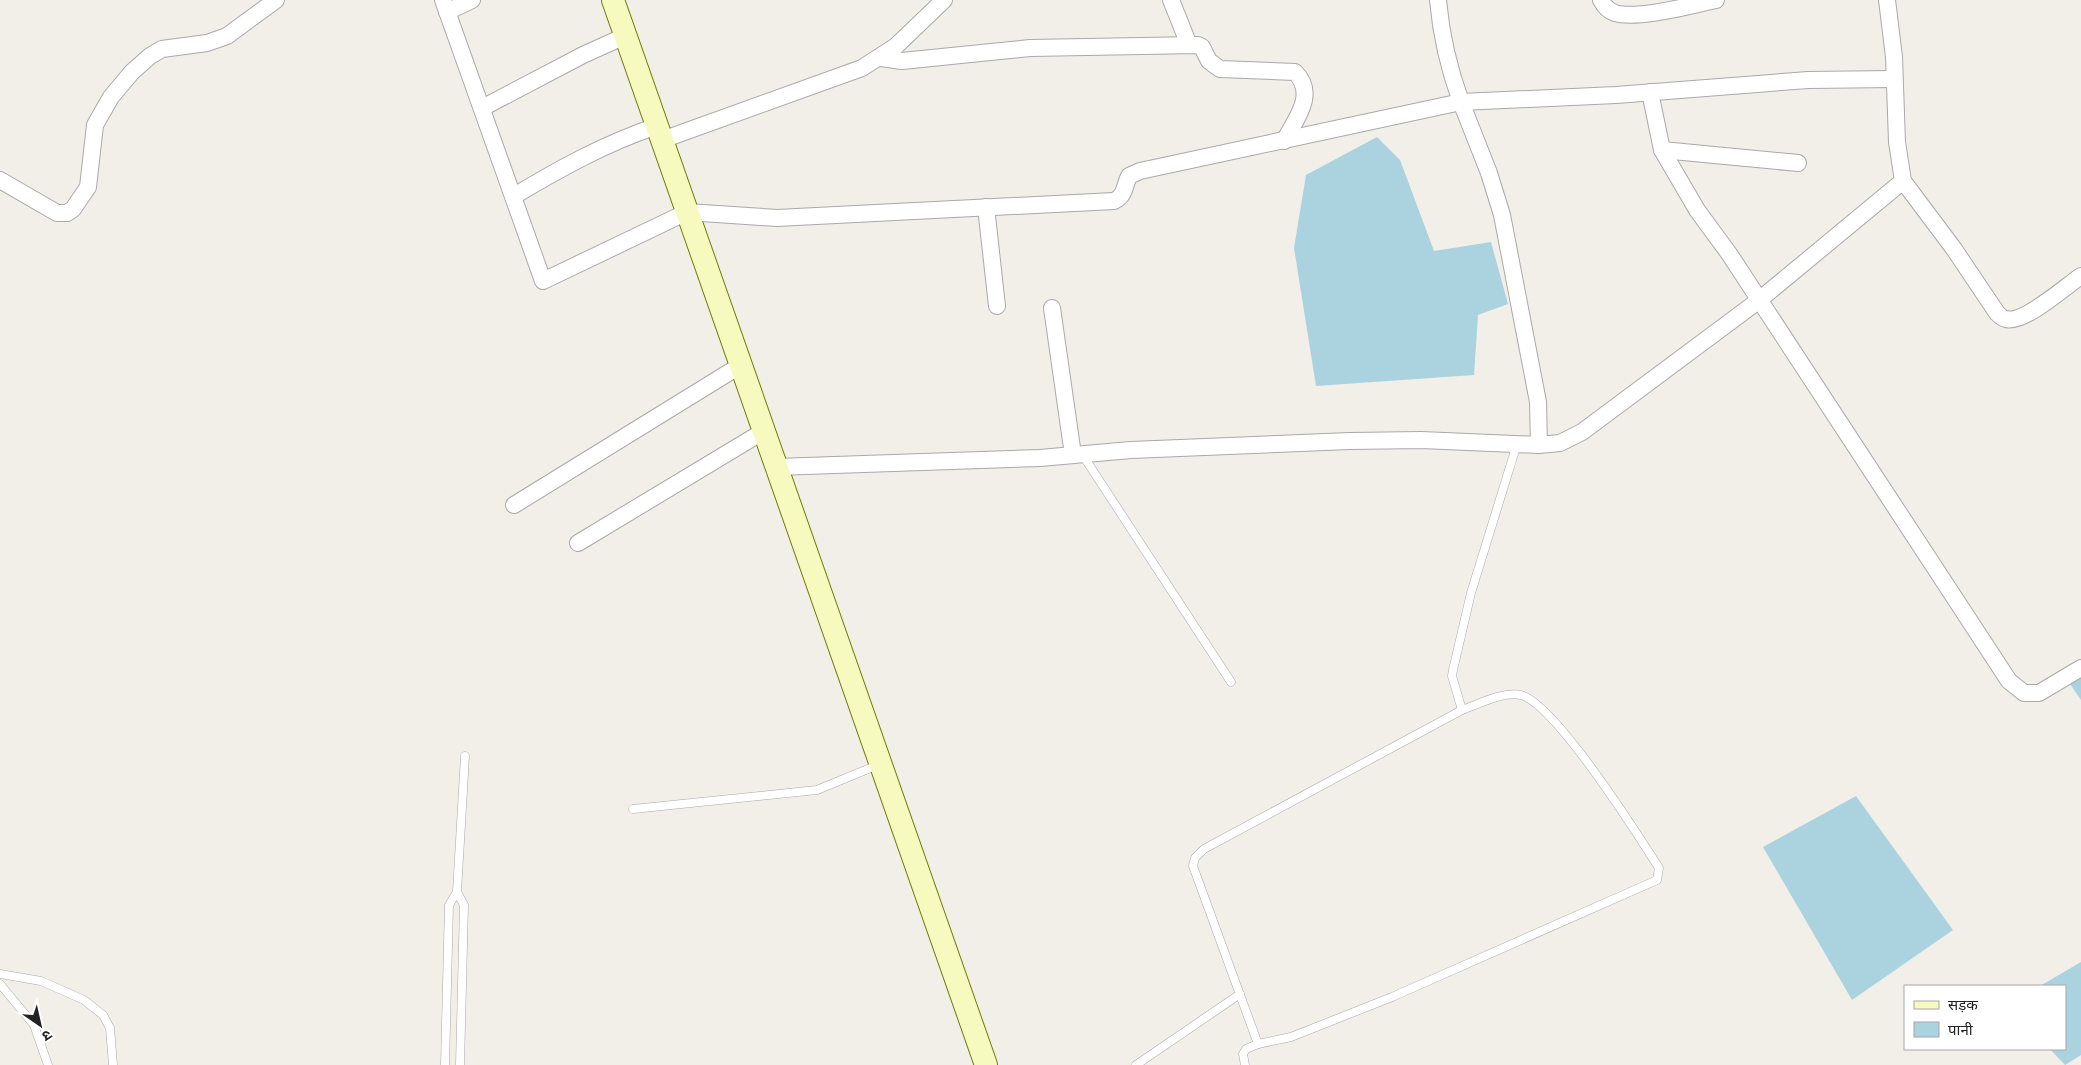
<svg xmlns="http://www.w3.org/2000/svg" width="2081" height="1065" font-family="'Archivo Narrow','Noto Sans Devanagari',sans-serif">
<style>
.water{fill:#aad3df}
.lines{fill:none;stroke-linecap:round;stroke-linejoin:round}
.lane-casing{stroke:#a9a9a9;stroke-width:9}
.street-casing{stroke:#a9a9a9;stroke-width:18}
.secondary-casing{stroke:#707d05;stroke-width:24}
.lane{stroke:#fff;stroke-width:8}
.street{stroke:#fff;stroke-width:16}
.secondary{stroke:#f7fabf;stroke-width:22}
</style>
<rect width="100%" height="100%" fill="#f2efe9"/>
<g class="water">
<path d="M1377 137 1400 160 1434 251 1491 242 1508 304 1478 315 1474 375 1316 386 1294 248 1306 175Z"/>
<path d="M2081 673V700L2068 681Z"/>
<path d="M1856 796 1953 930 1852 1000 1763 847Z"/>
<path d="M2081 962V1055L2065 1065 2050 1049H2065V986H2040Z"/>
</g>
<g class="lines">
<g class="lane-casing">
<g id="lane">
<path d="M1082 454 1231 682"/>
<path d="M633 809 817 790 880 764"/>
<path d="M457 892 464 905 460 1065"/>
<path d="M0 974 41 981 84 1000 103 1015 110 1028 113 1065"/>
<path d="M0 984 34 1025 48 1065"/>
<path d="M1258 1044 1193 866 1195 858 1204 849 1462 710 1452 676 1453 670 1471 593 1517 444"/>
<path d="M445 1065 449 905 457 892 465 756"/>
<path d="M1136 1065 1240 994"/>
<path d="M1245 1065 1243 1054 1246 1049 1258 1044 1291 1037 1392 997 1657 880 1659 868C1638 835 1555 704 1521 695 1504 691 1479 704 1462 710"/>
</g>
</g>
<g class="street-casing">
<g id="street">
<path d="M443 0 543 281 687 212 777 218 1114 201C1125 196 1124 187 1129 176L1140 171 1461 102C1449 69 1441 35 1438 0"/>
<path d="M1171 0 1189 45"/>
<path d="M1601 0C1604 6 1608 11 1615 13 1637 20 1692 5 1716 0"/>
<path d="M1887 0 1894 57 1897 142 1903 181 1954 249 1997 313C1999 315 2003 319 2006 319 2024 324 2066 286 2081 276"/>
<path d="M447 12 472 0"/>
<path d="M881 58 902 61 1030 48 1198 45 1202 47 1209 61 1220 69 1295 72C1317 94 1296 119 1284 141"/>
<path d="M1650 92 1662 150 1697 210 1730 255 2009 681 2024 693H2039L2081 668"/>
<path d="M482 108 583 55 625 36"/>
<path d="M662 140 862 68 896 46 944 0"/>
<path d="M1662 150 1798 163"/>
<path d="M0 180 57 213H67L73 209 88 187 95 125 111 97 132 72 150 56 162 49 207 43 227 36 276 0"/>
<path d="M514 196C559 169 606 143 657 126"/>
<path d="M986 207 997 306"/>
<path d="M1052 308 1073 455"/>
<path d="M1539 445 1538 402 1502 215 1489 173 1461 102 1616 95 1808 80 1894 79"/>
<path d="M776 467 1040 458 1131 450 1350 441 1421 440 1539 445 1560 443 1582 432 1758 301 1903 181"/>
<path d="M514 505 741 365"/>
<path d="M578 543 764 431"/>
</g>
</g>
<g class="secondary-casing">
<path id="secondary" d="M613 0 986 1065"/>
</g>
<use href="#lane" class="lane"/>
<use href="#street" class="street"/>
<use href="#secondary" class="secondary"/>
</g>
<rect x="1904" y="985" width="162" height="65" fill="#ffffff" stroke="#a7a7a7"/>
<rect x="1914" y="1001" width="25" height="8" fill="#f7fabf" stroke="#a7a7a7"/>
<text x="1948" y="1010" font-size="15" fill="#222222">सड़क</text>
<rect x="1914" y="1022" width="25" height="15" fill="#aad3df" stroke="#a7a7a7"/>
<text x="1948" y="1035" font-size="15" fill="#222222">पानी</text>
<g transform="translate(40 1025) rotate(146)" stroke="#ffffff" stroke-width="4" paint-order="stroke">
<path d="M0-4L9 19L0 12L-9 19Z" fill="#222222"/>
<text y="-8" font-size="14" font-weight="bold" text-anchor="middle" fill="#222222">उ</text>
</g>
</svg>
